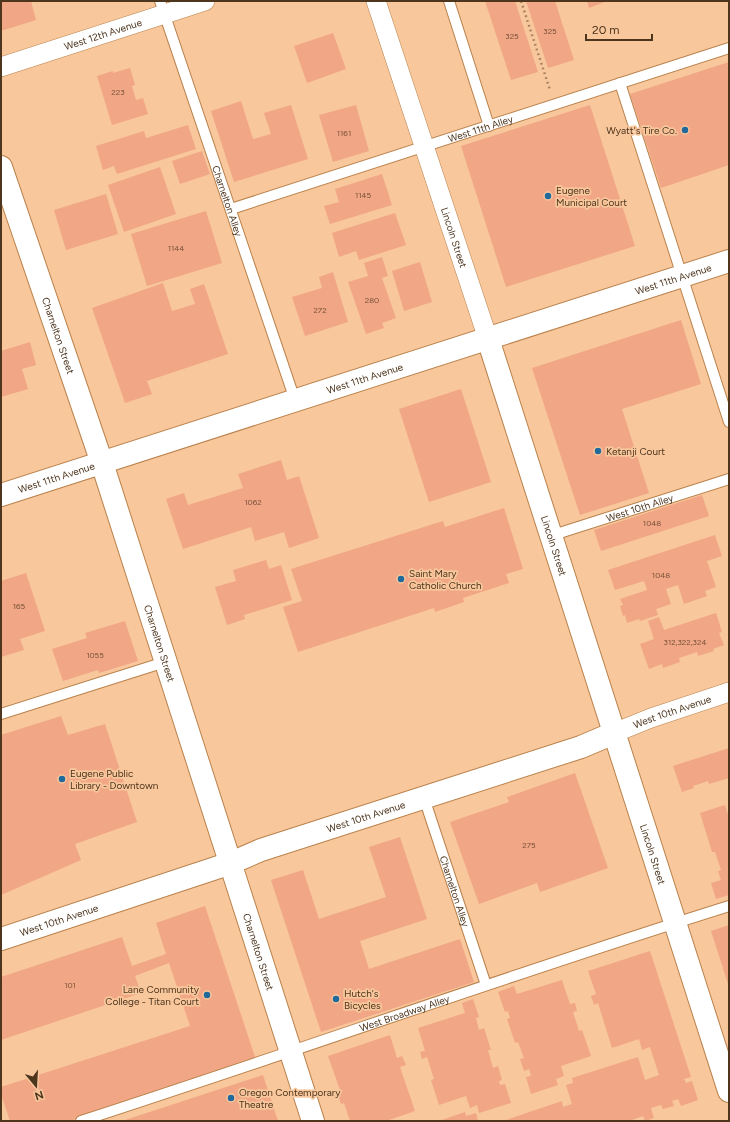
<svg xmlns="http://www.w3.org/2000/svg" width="730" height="1122" font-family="Figtree,sans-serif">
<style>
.building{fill:#f1a686}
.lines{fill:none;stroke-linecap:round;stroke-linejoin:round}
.lane-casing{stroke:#ba824c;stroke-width:12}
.street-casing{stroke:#ba824c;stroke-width:20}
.secondary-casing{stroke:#ba824c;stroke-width:24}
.path{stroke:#ab8563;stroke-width:2.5;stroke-dasharray:2 3;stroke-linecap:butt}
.lane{stroke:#fff;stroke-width:10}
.street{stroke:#fff;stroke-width:19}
.secondary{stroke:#fff;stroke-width:22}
.poi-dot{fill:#1f699c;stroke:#f8c79c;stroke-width:1.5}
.labels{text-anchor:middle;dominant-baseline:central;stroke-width:3.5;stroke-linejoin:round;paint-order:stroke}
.number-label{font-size:8px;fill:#765138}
.street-label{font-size:10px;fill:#4d351e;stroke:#f8c79c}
.poi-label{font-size:10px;fill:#4d351e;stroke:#f8c79c;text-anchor:start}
</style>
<rect width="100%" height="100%" fill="#f8c79c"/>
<g class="building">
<path d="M1 1H31L36 20 1 31Z"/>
<path d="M485 1H515L538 72 511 80Z"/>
<path d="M526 1H555L574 60 548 68Z"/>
<path d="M587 1H607L589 8Z"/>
<path d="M333 33 346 69 307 83 294 46Z"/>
<path d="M729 62V165L661 188 630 94Z"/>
<path d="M130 68 135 85 132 86 136 100 143 98 148 114 112 125 97 76 113 71V73Z"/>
<path d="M241 101 253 139 271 134 264 113 291 105 308 159 234 182 211 111Z"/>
<path d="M356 105 369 151 333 162 319 115Z"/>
<path d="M590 105 635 246 506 287 461 146Z"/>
<path d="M188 125 196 149 117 174 114 166 103 170 96 146 144 131 146 138Z"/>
<path d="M202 151 210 174 180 184 172 161Z"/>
<path d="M160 167 176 214 124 232 108 185Z"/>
<path d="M382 174 392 205 330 224 324 206 339 202 335 189Z"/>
<path d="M106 194 118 234 66 250 54 210Z"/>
<path d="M206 211 222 263 147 286 131 234Z"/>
<path d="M395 213 406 245 359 260 356 251 339 257 332 233Z"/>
<path d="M382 257 388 276 382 278 396 318 382 323 384 328 366 334 348 282 368 276 364 263Z"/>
<path d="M420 262 432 302 404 311 392 271Z"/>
<path d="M333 272 348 322 305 336 292 297 322 288 319 277Z"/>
<path d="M163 283 172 311 195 304 190 289 204 284 228 354 147 381 152 394 125 403 92 308Z"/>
<path d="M681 320 701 384 622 409 649 493 580 515 532 368Z"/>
<path d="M30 342 36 365 22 369 28 389 1 397V351Z"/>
<path d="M461 389 491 482 429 502 399 409Z"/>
<path d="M281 460 287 480 299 476 319 538 289 548 284 532 255 541 251 527 183 549 166 499 184 493 188 505 243 488 238 474Z"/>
<path d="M702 495 709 516 601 551 594 530Z"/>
<path d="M504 508 523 569 506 574 509 583 463 598 464 602 435 612 434 608 298 652 283 607 302 601 291 569 443 521 445 527Z"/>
<path d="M715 535 722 556 707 561 716 587 705 591 707 596 684 604 678 585 666 589 671 604 656 609 658 615 640 621 639 619 627 623 625 615 623 616 620 606 623 605 620 599 647 590 644 581 615 590 608 570Z"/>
<path d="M266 560 269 569 281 565 292 600 244 615 245 619 227 625 215 587 236 581 233 570Z"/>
<path d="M26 573 45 631 20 639 24 650 1 657V581Z"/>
<path d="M716 613 722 632 719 633 724 645 713 649 714 651 698 656 697 652 679 658 680 662 663 668 662 664 649 669 640 644 654 639 648 621 659 617 664 630Z"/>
<path d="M125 621 138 661 99 673 98 670 63 681 52 649 87 638 85 633Z"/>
<path d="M61 716 68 735 105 724 137 822 75 844 81 860 1 895V735Z"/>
<path d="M729 748V778L709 784 708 781 693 786 694 788 682 792 673 766Z"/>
<path d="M575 773 608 868 540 892 537 883 479 904 450 822 509 802 507 797Z"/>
<path d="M725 805 729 818V895L716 899 711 883 721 880 718 871 721 870 715 852H712L700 813Z"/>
<path d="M400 837 427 919 360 941 369 969 460 939 474 982 321 1032 271 880 303 870 319 919 386 897 369 847Z"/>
<path d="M205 906 256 1060 70 1121H10L1 1094V1087L190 1026 169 963 135 976 141 993 1 1040V977L122 937 132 966 166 954 156 923Z"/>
<path d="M729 925V987L711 931Z"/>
<path d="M650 951 691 1077 684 1079 686 1083 692 1081 698 1100 681 1106 678 1099 672 1101 674 1106 663 1109 661 1105 651 1108 654 1118 645 1121 643 1116 629 1121H503L562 1101 563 1107 572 1104 566 1085 573 1083 572 1078 638 1057 645 1080 659 1075 650 1047 642 1050 639 1039 612 1048 598 1003 594 1005 591 996 596 994 588 971Z"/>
<path d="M562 980 570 1004 575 1003 577 1011 573 1012 579 1031 582 1030 591 1056 561 1066 564 1076 556 1079 558 1085 531 1094 526 1077 531 1076 529 1069 524 1071 520 1059 524 1058 518 1042 515 1043 507 1019 510 1018 508 1011 505 1012 498 992 514 986 517 994Z"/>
<path d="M473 999 479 1017 476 1018 479 1030 484 1028 491 1050H488L493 1068 498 1066 502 1080 499 1081 500 1085 505 1084 511 1103 479 1113 477 1105 470 1108 466 1096 439 1105 431 1080 434 1079 427 1057 422 1059 420 1052 425 1051 418 1028 465 1013 462 1003Z"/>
<path d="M390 1035 397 1058 402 1056 406 1065 400 1067 415 1111 389 1120 390 1121H350L344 1103 341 1104 337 1092 340 1090 328 1056Z"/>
<path d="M263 1075 278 1121H122Z"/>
<path d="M465 1112 466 1116 476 1113 478 1121H439Z"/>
</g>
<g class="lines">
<g class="lane-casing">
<g id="lane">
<path id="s1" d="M160 1 295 400"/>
<path d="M449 1 489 126"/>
<path d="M620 83 729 422"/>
<path id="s2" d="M231 209 729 48"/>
<path id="s3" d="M550 536 729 479"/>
<path d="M1 714 165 662"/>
<path id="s4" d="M424 798 486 985"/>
<path id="s5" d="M81 1121C297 1051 512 974 729 906"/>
</g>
</g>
<g class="street-casing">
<g id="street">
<path id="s6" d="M376 1 488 339"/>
<path id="s7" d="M1 67 205 1"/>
<path id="s8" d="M614 733 651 718 729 692"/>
</g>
</g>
<g class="secondary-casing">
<g id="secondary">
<path id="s9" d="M1 167 102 463 313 1121"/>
<path id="s10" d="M488 339 729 1091"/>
<path id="s11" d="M1 495 729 261"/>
<path id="s12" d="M1 939 231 863 261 850 581 747 614 733"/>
</g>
</g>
<path class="path" d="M521 1 550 90"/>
<use href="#lane" class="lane"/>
<use href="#street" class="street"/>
<use href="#secondary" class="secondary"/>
</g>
<g class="poi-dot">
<circle cx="685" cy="130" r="4"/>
<circle cx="548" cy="196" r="4"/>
<circle cx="598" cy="451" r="4"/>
<circle cx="401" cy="579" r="4"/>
<circle cx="62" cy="779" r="4"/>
<circle cx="207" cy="995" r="4"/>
<circle cx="336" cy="999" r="4"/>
<circle cx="231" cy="1098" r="4"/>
</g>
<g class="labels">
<g class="number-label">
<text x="550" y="31">325</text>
<text x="512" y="36">325</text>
<text x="118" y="92">223</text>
<text x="344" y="133">1161</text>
<text x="363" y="195">1145</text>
<text x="176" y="248">1144</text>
<text x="372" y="300">280</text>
<text x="320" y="310">272</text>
<text x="253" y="502">1062</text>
<text x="652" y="523">1048</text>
<text x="661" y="575">1048</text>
<text x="19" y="606">165</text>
<text x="685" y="642">312,322,324</text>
<text x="95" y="655">1055</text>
<text x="529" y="845">275</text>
<text x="70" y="985">101</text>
</g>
<g class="street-label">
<text stroke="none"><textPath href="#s7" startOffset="107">West 12th Avenue</textPath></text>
<text stroke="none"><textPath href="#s2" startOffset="262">West 11th Alley</textPath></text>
<text stroke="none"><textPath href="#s1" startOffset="211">Charnelton Alley</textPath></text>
<text stroke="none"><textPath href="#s6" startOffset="249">Lincoln Street</textPath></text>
<text stroke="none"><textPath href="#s11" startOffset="706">West 11th Avenue</textPath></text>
<text stroke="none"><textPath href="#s9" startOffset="178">Charnelton Street</textPath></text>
<text stroke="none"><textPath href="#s11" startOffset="382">West 11th Avenue</textPath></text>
<text stroke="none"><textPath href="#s11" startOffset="58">West 11th Avenue</textPath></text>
<text stroke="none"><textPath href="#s3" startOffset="94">West 10th Alley</textPath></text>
<text stroke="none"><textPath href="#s10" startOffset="217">Lincoln Street</textPath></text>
<text stroke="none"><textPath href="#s9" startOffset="502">Charnelton Street</textPath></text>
<text stroke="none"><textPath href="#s8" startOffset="62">West 10th Avenue</textPath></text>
<text stroke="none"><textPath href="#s12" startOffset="385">West 10th Avenue</textPath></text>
<text stroke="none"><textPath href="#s10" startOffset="541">Lincoln Street</textPath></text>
<text stroke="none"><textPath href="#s4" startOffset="98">Charnelton Alley</textPath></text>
<text stroke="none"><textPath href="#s12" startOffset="61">West 10th Avenue</textPath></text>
<text stroke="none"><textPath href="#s9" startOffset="826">Charnelton Street</textPath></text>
<text stroke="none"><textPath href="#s5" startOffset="341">West Broadway Alley</textPath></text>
</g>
<g class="poi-label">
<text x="677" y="130" text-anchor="end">Wyatt's Tire Co.</text>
<text x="556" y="190">Eugene<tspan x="556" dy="12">Municipal Court</tspan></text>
<text x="606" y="451">Ketanji Court</text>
<text x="409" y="573">Saint Mary<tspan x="409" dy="12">Catholic Church</tspan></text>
<text x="70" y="773">Eugene Public<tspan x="70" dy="12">Library - Downtown</tspan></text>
<text x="199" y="989" text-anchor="end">Lane Community<tspan x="199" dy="12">College - Titan Court</tspan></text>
<text x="344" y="993">Hutch's<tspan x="344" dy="12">Bicycles</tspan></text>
<text x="239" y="1092">Oregon Contemporary<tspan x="239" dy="12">Theatre</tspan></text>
</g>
</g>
<rect width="730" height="1122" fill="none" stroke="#4d351e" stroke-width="4"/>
<g transform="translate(36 1086) rotate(162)" stroke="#f8c79c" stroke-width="3" paint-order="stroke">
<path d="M0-3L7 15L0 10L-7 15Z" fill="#4d351e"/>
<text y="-6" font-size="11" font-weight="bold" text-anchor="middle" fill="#4d351e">N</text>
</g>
<path d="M586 34v6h66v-6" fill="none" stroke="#4d351e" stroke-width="2"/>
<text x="592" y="34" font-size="12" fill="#4d351e" stroke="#f8c79c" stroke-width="3" paint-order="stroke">20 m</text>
</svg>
